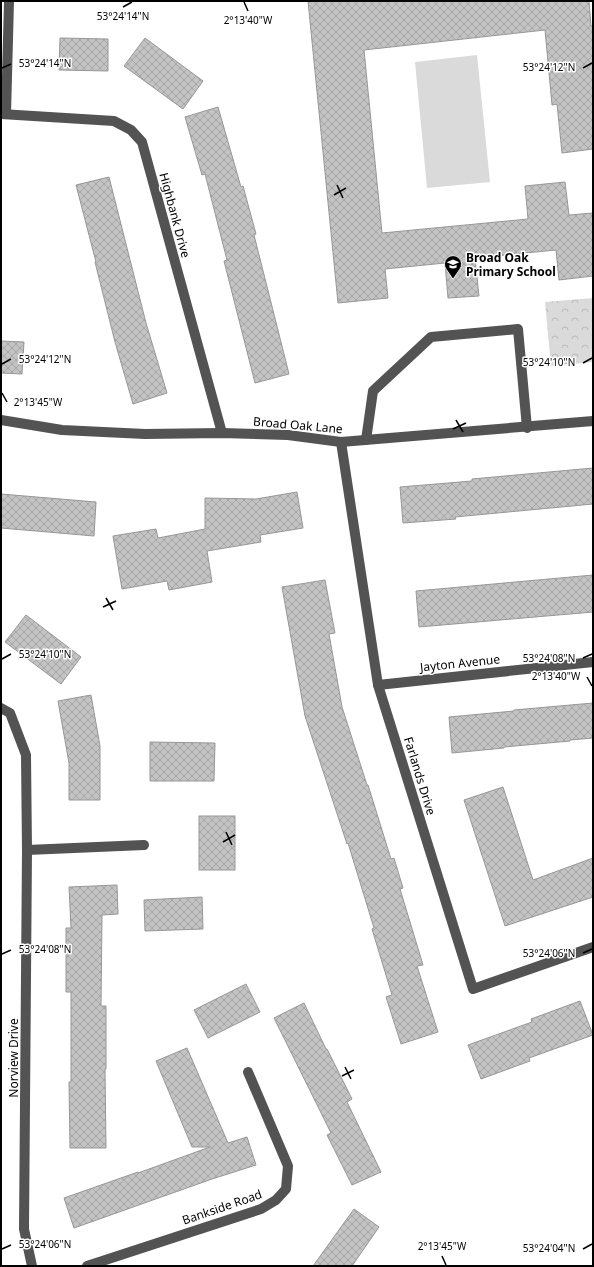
<svg xmlns="http://www.w3.org/2000/svg" width="594" height="1267" font-family="'Noto Sans',sans-serif">
<style>
.park{fill:url(#park-crowns)}
.pitch{fill:#dadada}
.building{fill:url(#building-cross-hatch);stroke:#979797}
.lines{fill:none;stroke-linecap:round;stroke-linejoin:round}
.minor{stroke:#535353;stroke-width:10}
.ticks{fill:none;stroke:#000;stroke-width:1.5}
.labels{text-anchor:middle;dominant-baseline:central;stroke-width:3;stroke-linejoin:round;paint-order:stroke}
.street-label{font-size:12px;fill:#000;stroke:#fff}
.poi-label{font-size:12px;font-weight:bold;fill:#000;stroke:#fff;text-anchor:start}
.ticks-label{font-size:10px;text-anchor:middle;fill:#000;stroke:#fff;stroke-width:3;stroke-linejoin:round;paint-order:stroke}
</style>
<defs>
<pattern id="park-crowns" width="20" height="18" patternUnits="userSpaceOnUse"><rect width="20" height="18" fill="#dadada"/><path d="M2 6a3 3 0 1 1 6 0M12 15a3 3 0 1 1 6 0" fill="none" stroke="#b9b9b9"/></pattern>
<pattern id="building-cross-hatch" width="8" height="8" patternUnits="userSpaceOnUse"><rect width="8" height="8" fill="#c3c3c3"/><path d="M0 0l8 8M0 8l8-8" fill="none" stroke="#a6a6a6"/></pattern>
</defs>
<rect width="100%" height="100%" fill="#fff"/>
<path class="park" d="M593 298V362L551 366 545 302Z"/>
<path class="pitch" d="M477 55 490 182 427 188 415 62Z"/>
<g class="building">
<path d="M308 1H589L591 26H593V149L562 153 557 104 552 105 545 30 364 50 382 233 528 219 525 186 565 182 569 215 593 213V276L559 280 556 250 475 258 479 296 448 298 445 263 385 269 388 298 338 303Z"/>
<path d="M60 38 108 39V71L59 70Z"/>
<path d="M145 38 203 81 183 109 124 66Z"/>
<path d="M218 107 241 187 243 186 256 234 254 235 289 374 255 383 224 261 227 260 205 174 202 175 185 117Z"/>
<path d="M109 177 146 323 167 393 133 404 115 342 95 262H96L76 185Z"/>
<path d="M1 341 24 342 22 374 1 373Z"/>
<path d="M593 468V504L455 517 456 519 403 523 400 487 472 481V479Z"/>
<path d="M297 492 303 528 260 535 261 542 207 551 212 582 169 590 167 581 122 589 113 536 156 529 158 538 205 529V498L256 499Z"/>
<path d="M1 494 96 502 94 536 1 528Z"/>
<path d="M593 575V612L419 627 416 591Z"/>
<path d="M325 580 335 633 329 634 342 707 367 785H368L391 859 394 858 403 888 400 889 423 965 417 966 438 1032 401 1044 386 997 392 995 372 929 374 928 348 843 347 844 305 716 282 587Z"/>
<path d="M26 615 81 657 61 684 5 642Z"/>
<path d="M91 695 100 746V800H69V763L58 701Z"/>
<path d="M593 703V738L570 740V741L504 747V748L452 753 449 717 514 711V710Z"/>
<path d="M150 742 215 743 214 781H150Z"/>
<path d="M503 787 533 880 593 858V897L505 926 464 800Z"/>
<rect x="199" y="816" width="36" height="54"/>
<path d="M117 885 118 914 102 915 101 1006H106V1069H105L106 1148H70L69 1082H71V992H66V928H71L69 887Z"/>
<path d="M202 897 203 929 145 931 144 900Z"/>
<path d="M246 984 260 1012 208 1038 194 1010Z"/>
<path d="M580 1001 593 1035 529 1058 530 1061 481 1079 468 1045 532 1022 531 1019Z"/>
<path d="M304 1003 326 1049H327L352 1099 347 1102 381 1172 352 1185 327 1135 331 1133 274 1018Z"/>
<path d="M187 1048 228 1143 247 1137 256 1165 212 1179 74 1228 64 1198 138 1172V1173L210 1147H192L156 1061Z"/>
<path d="M354 1209 379 1227 352 1266H313Z"/>
</g>
<g class="lines">
<g class="minor">
<path d="M1 114 114 121 131 130 142 142 222 433"/>
<path d="M6 114 9 1"/>
<path d="M1 420 62 430 145 434 222 433 288 435 341 442 593 421"/>
<path d="M366 440 373 391 431 337 518 329 527 428"/>
<path d="M341 442 378 685 473 989 593 947"/>
<path d="M378 685 593 662"/>
<path d="M1 708 10 713 26 755 27 850 24 1229 32 1266"/>
<path d="M27 850 144 845"/>
<path d="M87 1266 261 1209 276 1200 286 1189 288 1166 248 1072"/>
</g>
</g>
<path class="ticks" d="M244 2 248 11M123 7 132 2M2 68 11 64M583 68 592 63M337 185 343 198M334 195 346 188M583 363 592 358M2 364 11 359M2 393 7 402M456 420 463 432M453 429 466 423M106 598 113 610M103 607 116 601M583 658 592 654M2 659 11 654M587 677 592 686M226 832 232 845M223 842 235 835M583 953 592 949M2 954 11 950M345 1067 351 1079M342 1076 354 1070M2 1249 11 1245M583 1249 592 1244M442 1256 446 1265"/>
<defs>
<g id="school-pin" transform="scale(0.9)"><path d="M0 17L-7.5 6A9.5 9.5 0 1 1 7.5 6Z" fill="#000" stroke="#fff"/><path d="M0-5L7-2L0 1L-7-2ZM-4 1L0 2.5L4 1V4Q0 6-4 4Z" fill="#fff"/></g>
</defs>
<g fill-rule="evenodd">
<use href="#school-pin" x="453" y="264"/>
</g>
<g class="labels">
<g class="street-label">
<text transform="translate(175 215) rotate(75)">Highbank Drive</text>
<text transform="translate(298 425) rotate(5)">Broad Oak Lane</text>
<text transform="translate(460 663) rotate(-6)">Jayton Avenue</text>
<text transform="translate(420 776) rotate(73)">Farlands Drive</text>
<text transform="translate(13 1058) rotate(-90)">Norview Drive</text>
<text transform="translate(222 1207) rotate(-19)">Bankside Road</text>
</g>
<g class="poi-label">
<text x="466" y="257">Broad Oak<tspan x="466" dy="14">Primary School</tspan></text>
</g>
</g>
<g class="ticks-label">
<text x="123" y="20">53°24'14"N</text>
<text x="248" y="24">2°13'40"W</text>
<text x="45" y="67">53°24'14"N</text>
<text x="549" y="71">53°24'12"N</text>
<text x="45" y="363">53°24'12"N</text>
<text x="549" y="366">53°24'10"N</text>
<text x="38" y="406">2°13'45"W</text>
<text x="45" y="658">53°24'10"N</text>
<text x="549" y="662">53°24'08"N</text>
<text x="556" y="680">2°13'40"W</text>
<text x="45" y="953">53°24'08"N</text>
<text x="549" y="957">53°24'06"N</text>
<text x="45" y="1248">53°24'06"N</text>
<text x="442" y="1250">2°13'45"W</text>
<text x="549" y="1252">53°24'04"N</text>
</g>
<rect width="594" height="1267" fill="none" stroke="#000000" stroke-width="4"/>
</svg>
